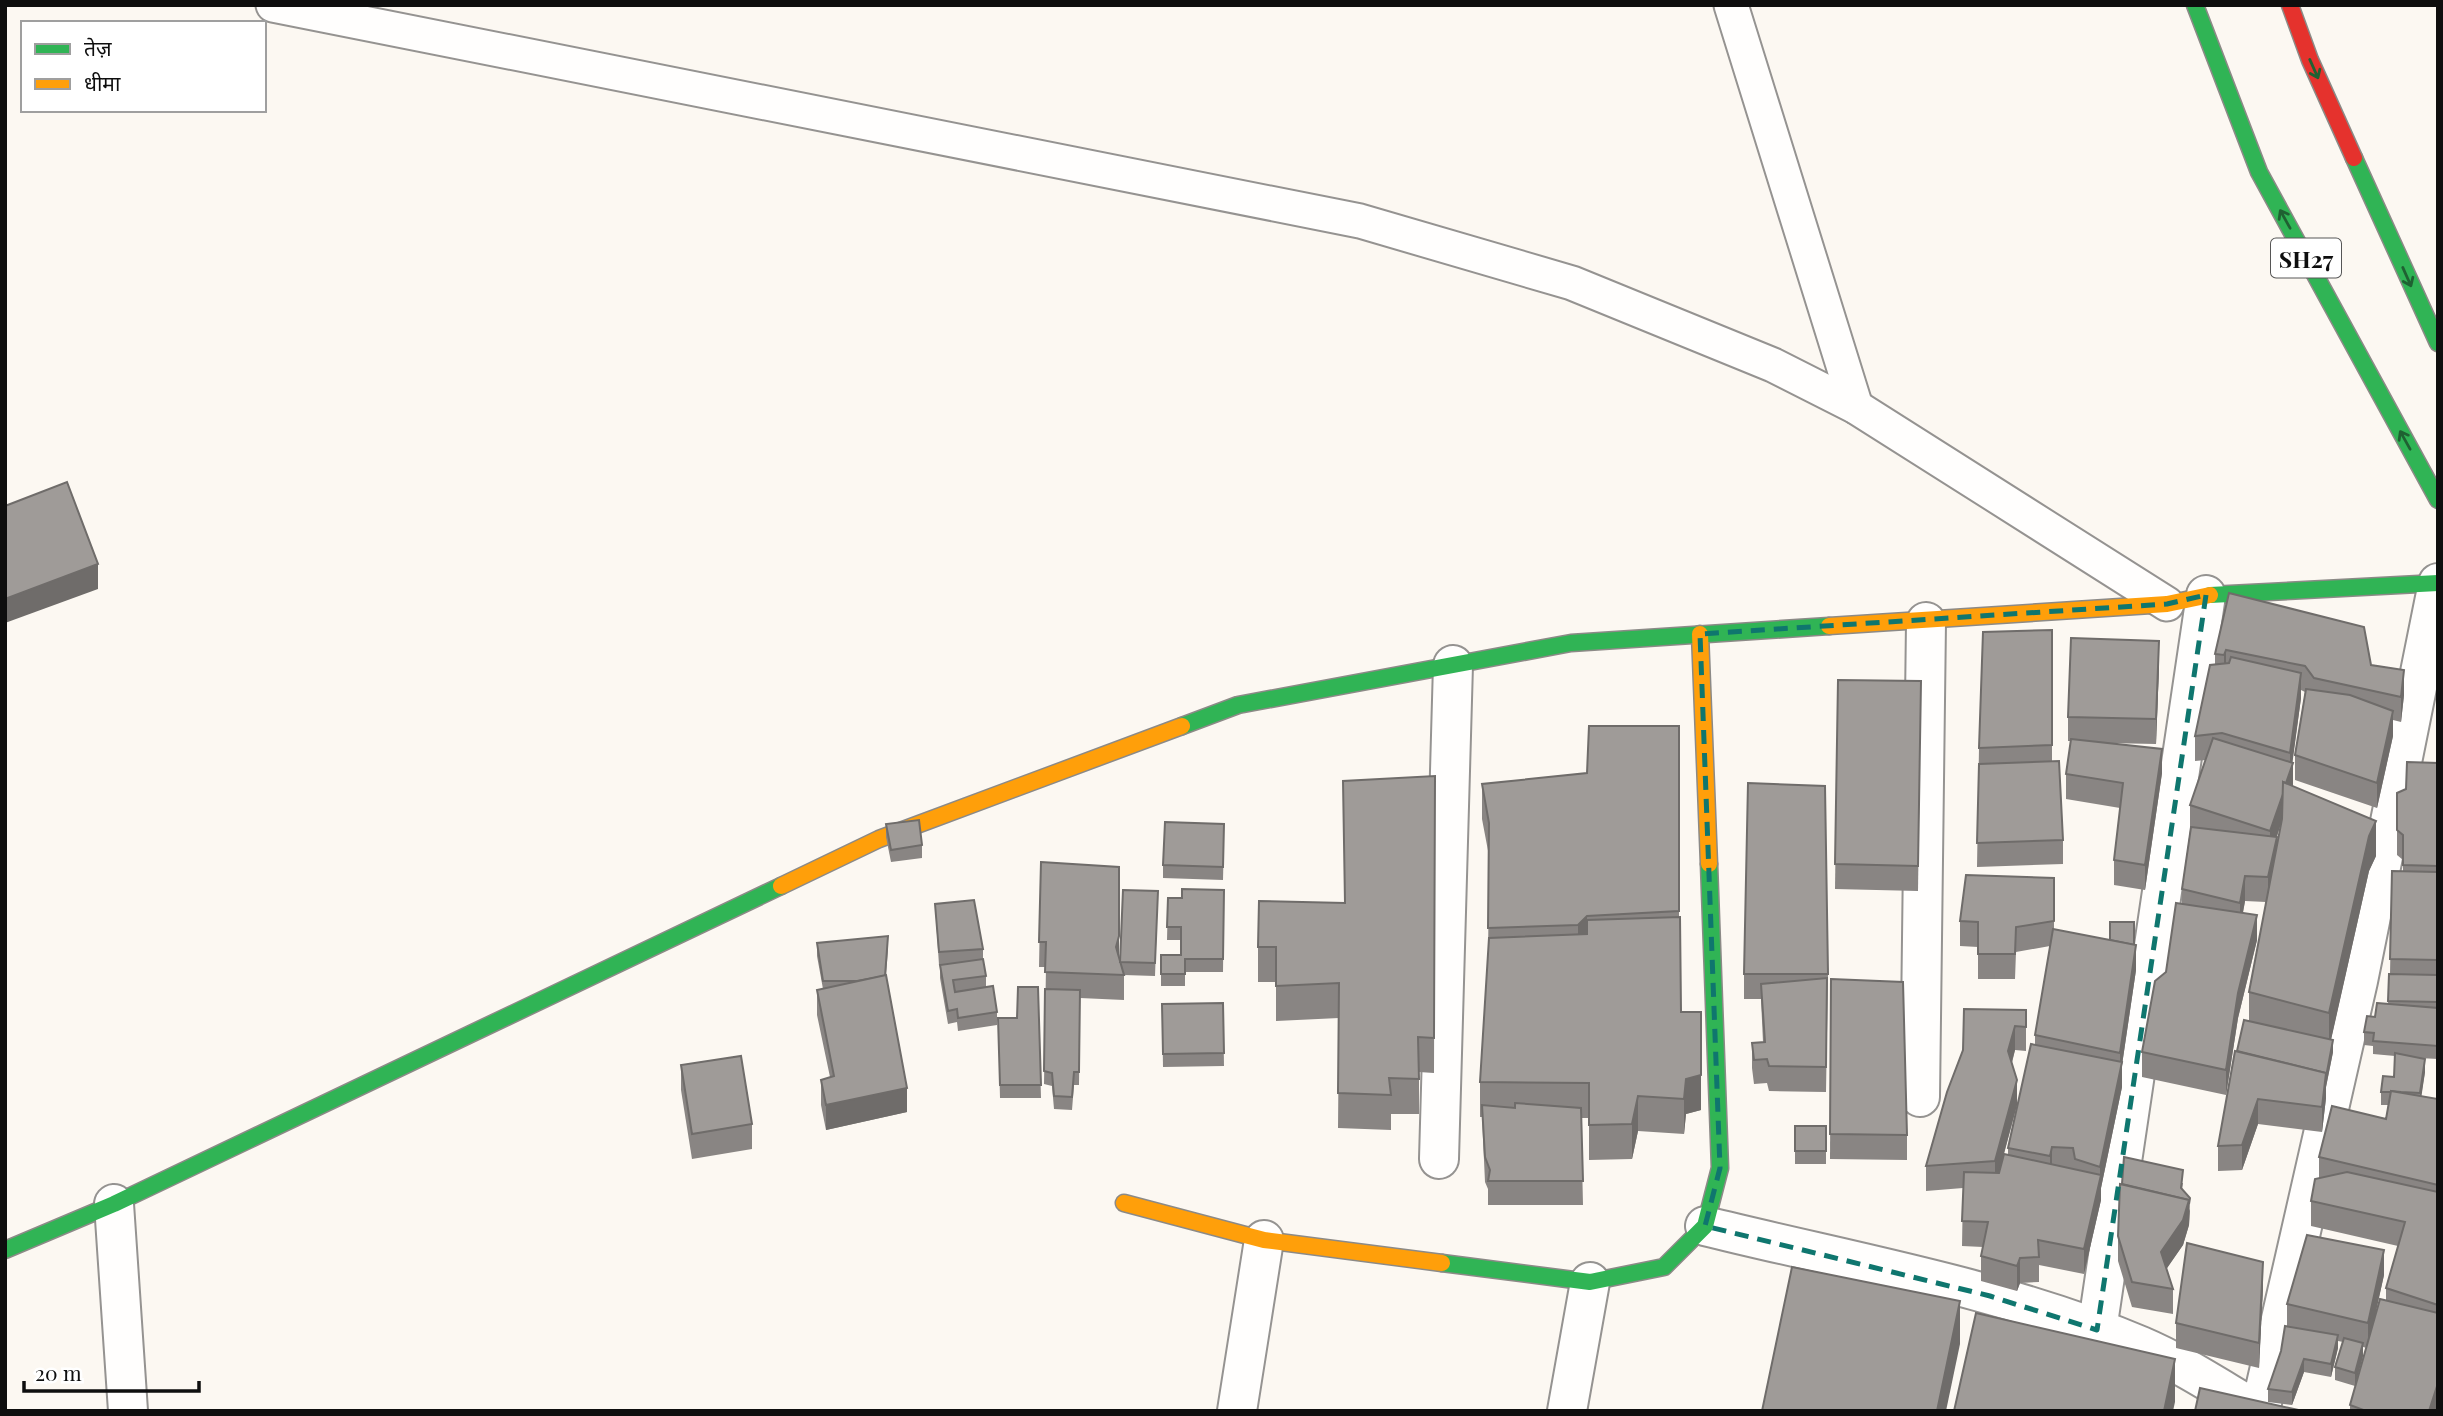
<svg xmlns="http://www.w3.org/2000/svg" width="2443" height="1416" font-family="'Playfair Display','Noto Sans Devanagari',serif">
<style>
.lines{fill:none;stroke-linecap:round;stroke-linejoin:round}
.lane-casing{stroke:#959391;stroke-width:37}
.street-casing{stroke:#959391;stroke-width:42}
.fast-casing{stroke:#8c8a87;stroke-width:19}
.slow-casing{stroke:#8c8a87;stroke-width:19}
.jam-casing{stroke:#8c8a87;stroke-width:19}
.lane{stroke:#fffefd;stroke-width:33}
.street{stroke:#fffefd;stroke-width:38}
.fast{stroke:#30b455;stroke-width:16}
.slow{stroke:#ff9f0a;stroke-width:16}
.jam{stroke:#e5322d;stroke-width:16}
.wall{fill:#898583;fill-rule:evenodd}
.shaded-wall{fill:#6f6c6a}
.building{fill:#9f9b98;stroke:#6f6c6a;stroke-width:2}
.oneway{stroke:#1f6132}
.marked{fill:none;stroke:#0f766e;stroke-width:5;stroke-dasharray:14 9;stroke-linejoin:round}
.labels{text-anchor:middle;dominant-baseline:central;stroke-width:7;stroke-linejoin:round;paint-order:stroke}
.shield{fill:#fff;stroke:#565656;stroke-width:2}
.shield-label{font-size:23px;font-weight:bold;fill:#0e0e0e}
</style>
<rect width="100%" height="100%" fill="#fcf8f2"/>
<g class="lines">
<g class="lane-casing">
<g id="lane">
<path d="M273 5 1360 221 1572 283 1773 365 1856 407 2167 604"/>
<path d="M1731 5 1856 407"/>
</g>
</g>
<g class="street-casing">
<g id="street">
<path d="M1920 1097 1926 622"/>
<path d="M1439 1159 1453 665"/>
<path d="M114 1204 128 1411"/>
<path d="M1705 1226C1850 1262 2003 1288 2141 1346 2181 1363 2220 1389 2258 1411"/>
<path d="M2097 1330 2206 595"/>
<path d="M1237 1411 1264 1240"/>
<path d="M1567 1411 1590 1282"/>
<path d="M2260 1411 2358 981 2438 583"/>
</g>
</g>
<g class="fast-casing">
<g id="fast">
<path d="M2195 5 2259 172 2438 500"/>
<path d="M2354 158 2438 343"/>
<path d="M2210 595 2438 583"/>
<path d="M1182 726 1238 705 1571 643 1829 626"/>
<path d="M5 1250 114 1204 781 886"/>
<path d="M1442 1263 1590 1282 1664 1267 1705 1226 1720 1168 1709 864"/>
</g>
</g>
<g class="slow-casing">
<g id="slow">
<path d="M1829 626 2167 604 2210 595"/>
<path d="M1700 634 1709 864"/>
<path d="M781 886 879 839 1182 726"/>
<path d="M1124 1203 1264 1240 1442 1263"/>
</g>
</g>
<g class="jam-casing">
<path id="jam" d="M2290 5 2310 60 2354 158"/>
</g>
<use href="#lane" class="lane"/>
<use href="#street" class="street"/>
<use href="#fast" class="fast"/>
<use href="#slow" class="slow"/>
<use href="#jam" class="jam"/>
</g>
<g class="wall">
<path d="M2229 593 2371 665 2404 695 2401 722 2393 720V736L2377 808 2295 780V755L2305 692 2301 690V698L2292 763 2293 786 2376 856 2369 871 2331 1039 2333 1052 2326 1087V1098L2322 1132 2258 1124 2242 1170 2218 1171V1146L2237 1051 2249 1021V992L2266 902 2245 901 2243 913 2257 940 2238 1018 2226 1095 2142 1077V1052L2166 972 2182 904V889L2190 830V805L2206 760 2195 761V736L2215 665V654ZM2281 823 2277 847V837Z"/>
<path d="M2052 630V761L2063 840V864L1977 867 1979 748Z"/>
<path d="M2159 666 2156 744 2106 743 2162 773 2145 890 2114 885V860L2120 808 2066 799V774L2071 741H2068V717Z"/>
<path d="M1838 680 1921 681 1918 891 1835 889Z"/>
<path d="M1679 726V918L1681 1012 1701 1110 1686 1114 1684 1134 1638 1131 1632 1159 1589 1160V1118H1581L1583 1205H1488V1189L1485 1182 1482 1117H1480V1082L1488 963 1489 856 1482 819V784L1587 773Z"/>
<path d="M2438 763V1059L2419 1058 2425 1072 2421 1096 2438 1099V1408L2437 1411H2350V1405L2367 1348 2363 1347V1356L2355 1386 2335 1380V1367L2343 1342 2338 1341V1348L2331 1377 2304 1372 2292 1405 2268 1402V1389L2281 1351 2287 1327V1304L2384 1275 2374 1319 2386 1300V1288L2398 1246 2311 1226V1201L2319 1178V1157L2386 1119 2388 1105H2381V1092L2394 1077 2395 1056 2373 1054V1046L2364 1045V1032L2375 1017 2388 1004 2389 974H2390L2392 871H2403V860L2397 855V793L2406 789Z"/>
<path d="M1435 776 1434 1073 1419 1072V1114H1391V1130L1338 1128 1339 1018 1276 1021V982H1258V947L1344 903Z"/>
<path d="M886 824 922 845V858L891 862 886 837Z"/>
<path d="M1224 837 1223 880 1163 878V865Z"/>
<path d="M1041 862 1119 960 1120 963 1158 891 1155 976 1124 975V1000L1080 998 1079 1085H1074L1072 1110 1054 1109 1052 1086 1044 1084 1046 967H1039Z"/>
<path d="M2054 878V929L2134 945 2136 970 2122 1065V1087L2101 1188V1200L2084 1274 2039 1265V1282L2020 1283 2017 1291 1981 1281V1256L1983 1247 1962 1246 1963 1188 1926 1191V1166L1947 1092 2026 1010V1051L2015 1050 2012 1063 2017 1105 2004 1154 2008 1155V1148L2035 1045V1035L2050 946 2016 952 2015 979H1978V947L1960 946V921Z"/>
<path d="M1224 890 1223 972H1185V986H1161V955H1181V940H1167L1168 898H1182Z"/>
<path d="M935 904 983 949V959L986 976V987L997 1012V1025L958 1031 957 1022 948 1024 940 978V965H939Z"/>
<path d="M817 943 888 949 886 975 907 1112 826 1130 821 1105V1080L830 1077 817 1015V990L823 989 817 956Z"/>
<path d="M1744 974H1828L1826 1092 1769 1091 1767 1083 1754 1084 1752 1068V1043L1763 1042 1761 999H1744Z"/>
<path d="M1831 979 1907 1135V1160L1830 1159Z"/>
<path d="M1038 987 1041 1098H1000L998 1018H1017Z"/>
<path d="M1223 1003 1224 1066 1163 1067 1162 1004Z"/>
<path d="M681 1065 752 1124V1149L692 1159 681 1090Z"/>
<rect x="1795" y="1126" width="31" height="38"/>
<path d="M2183 1183 2182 1190 2190 1211 2189 1225 2183 1245 2166 1269 2173 1289V1314L2132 1307 2118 1261V1236L2122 1184Z"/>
<path d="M2263 1287 2259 1368 2176 1348V1323Z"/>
</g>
<g class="shaded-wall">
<path d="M98 564V589L5 623V599Z"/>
<path d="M2159 641V666L2156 744V719Z"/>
<path d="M2226 650V674L2224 680V655Z"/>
<path d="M2404 670V695L2401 722V697Z"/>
<path d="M2301 673V698L2292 766 2293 763V788L2270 856V831L2290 771V753Z"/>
<path d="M2393 711V736L2377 808V783Z"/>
<path d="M2162 749V773L2145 890V865Z"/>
<path d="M2376 821V856L2369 871 2329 1049V1013L2369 836Z"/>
<path d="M2277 837V862L2268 902V877Z"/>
<path d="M2245 876V901L2240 927V903Z"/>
<path d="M2257 915V940L2238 1018 2226 1095V1070L2238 993Z"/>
<path d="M1587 916V951L1578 960V925Z"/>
<path d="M1119 936V961L1116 947Z"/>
<path d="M2136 945V970L2122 1065V1087L2101 1188V1200L2084 1274V1249L2100 1179V1167L2120 1071V1053Z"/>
<path d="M2015 1026V1050L2008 1076V1051Z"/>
<path d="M2333 1040V1052L2326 1087V1098L2322 1132V1107L2326 1073Z"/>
<path d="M2425 1059V1072L2420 1106V1093Z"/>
<path d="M1701 1075V1110L1686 1114 1684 1134V1099L1686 1079Z"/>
<path d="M2017 1080V1105L1995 1186V1161Z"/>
<path d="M907 1088V1112L826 1130V1105Z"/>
<path d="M1638 1096V1131L1632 1159V1124Z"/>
<path d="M2258 1099V1124L2242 1170V1145Z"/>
<path d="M2052 1147V1172L2050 1180V1156Z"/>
<path d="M2190 1198 2189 1225 2183 1245 2161 1277V1252Z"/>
<path d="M2384 1250V1275L2368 1348V1323Z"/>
<path d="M2020 1258V1283L2017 1291V1266Z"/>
<path d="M2263 1262V1287L2259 1368V1343Z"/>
<path d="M1960 1301V1344L1946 1411H1937Z"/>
<path d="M2338 1335V1348L2331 1377V1364Z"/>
<path d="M2363 1343V1356L2355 1386V1373Z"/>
<path d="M2175 1359V1402L2173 1411H2164Z"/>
<path d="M2304 1359V1372L2292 1405V1392Z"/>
<path d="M2438 1383V1408L2437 1411H2429Z"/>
</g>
<g class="building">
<path d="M67 482 98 564 5 599V506Z"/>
<path d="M2229 593 2364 627 2371 665 2404 670 2401 697 2314 678 2305 666 2226 650 2224 655 2215 654Z"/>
<path d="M2052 630V745L1979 748 1983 632Z"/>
<path d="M2071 638 2159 641 2156 719 2068 717Z"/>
<path d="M2231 657 2301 673 2290 753 2222 733 2195 736 2210 665 2229 663Z"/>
<path d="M1838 680 1921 681 1918 866 1835 864Z"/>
<path d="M2306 689 2350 695 2393 711 2377 783 2295 755Z"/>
<path d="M1589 726H1679V911L1587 916 1578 925 1488 928 1489 823 1482 784 1587 773Z"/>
<path d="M2213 738 2293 763 2286 783 2283 782V794L2270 831 2190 805Z"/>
<path d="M2071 739 2162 749 2145 865 2114 860 2123 783 2066 774Z"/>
<path d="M2059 761 2063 840 1977 843 1979 764Z"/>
<path d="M2407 762 2438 763V866L2403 865V835L2397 830V793L2406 789Z"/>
<path d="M1435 776 1434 1038 1418 1037 1419 1079 1389 1078 1391 1095 1338 1093 1339 983 1276 986V947H1258L1259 901 1345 903 1343 781Z"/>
<path d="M2283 782 2376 821 2369 836 2329 1013 2249 992 2282 819Z"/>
<path d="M1748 783 1825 786 1828 974H1744Z"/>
<path d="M919 820 922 845 891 850 886 824Z"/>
<path d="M1165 822 1224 824 1223 867 1163 865Z"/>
<path d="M2191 827 2277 837 2268 877 2245 876 2240 903 2182 889Z"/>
<path d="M1041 862 1119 867V936L1116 947 1124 975 1045 972 1046 942H1039Z"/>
<path d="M2392 871 2438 872V960L2390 959Z"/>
<path d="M1966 875 2054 878V921L2016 927 2015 954H1978V922L1960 921Z"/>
<path d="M1182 889 1224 890 1223 959H1185V974H1161V955H1181V927H1167L1168 898H1182Z"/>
<path d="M1123 890 1158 891 1155 963 1120 962Z"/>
<path d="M974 900 983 949 939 952 935 904Z"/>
<path d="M2176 903 2257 915 2238 993 2226 1070 2142 1052 2155 981 2166 972Z"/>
<path d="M1680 917 1681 1012H1701V1075L1686 1079 1684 1099 1638 1096 1632 1124 1589 1125V1083L1480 1082 1489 938 1587 934V920Z"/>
<path d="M2110 922H2134V945L2110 940Z"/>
<path d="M2053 929 2136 945 2120 1053 2035 1035Z"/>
<path d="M888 936 885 976 857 981H823L817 943Z"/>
<path d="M983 959 986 976 953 980 955 992 993 986 997 1012 958 1018 957 1009 948 1011 940 965Z"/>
<path d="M2389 974 2438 975V1002L2388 1001Z"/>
<path d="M886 975 907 1088 826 1105 821 1080 834 1076 817 990Z"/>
<path d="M1827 978 1826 1067 1769 1066 1767 1059 1754 1060 1752 1043 1765 1042 1761 984Z"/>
<path d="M1831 979 1903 982 1907 1135 1830 1134Z"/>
<path d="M1018 987H1038L1041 1085H1000L998 1018H1017Z"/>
<path d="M1045 989 1080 990 1079 1072H1074L1072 1097 1054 1096 1052 1073 1044 1071Z"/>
<path d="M1223 1003 1224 1053 1163 1054 1162 1004Z"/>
<path d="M2377 1003 2438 1008V1046L2373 1041 2374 1033 2364 1032 2367 1016 2375 1017Z"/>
<path d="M1964 1009 2026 1010V1027L2015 1026 2008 1051 2017 1080 1995 1161 1926 1166 1947 1092 1963 1050Z"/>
<path d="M2244 1020 2333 1040 2326 1077V1073L2237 1051Z"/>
<path d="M2031 1044 2122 1062 2100 1167 2075 1159 2073 1148 2052 1147 2050 1156 2008 1148Z"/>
<path d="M2235 1051 2326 1073 2322 1107 2258 1099 2242 1145 2218 1146Z"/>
<path d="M2395 1053 2425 1059 2420 1093 2401 1092 2391 1091V1092H2381L2383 1076 2394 1077Z"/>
<path d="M741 1056 752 1124 692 1134 681 1065Z"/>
<path d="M2391 1091 2438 1099V1185L2319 1157 2332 1106 2386 1119Z"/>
<path d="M1515 1103 1581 1108 1583 1181H1488L1490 1170 1485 1157 1482 1105 1515 1108Z"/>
<rect x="1795" y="1126" width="31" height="25"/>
<path d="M2004 1154 2101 1175 2084 1249 2038 1240 2039 1257 2020 1258 2017 1266 1981 1256 1988 1222 1962 1221 1964 1172 1999 1173Z"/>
<path d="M2124 1157 2183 1170 2181 1188 2190 1198 2189 1204V1200L2122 1184Z"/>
<path d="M2347 1172 2438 1192V1305L2386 1288 2405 1222 2311 1201 2315 1179Z"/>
<path d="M2120 1184 2189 1200 2183 1220 2161 1252 2173 1289 2132 1282 2118 1236Z"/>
<path d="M2307 1235 2384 1250 2368 1323 2287 1304Z"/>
<path d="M2187 1243 2263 1262 2259 1343 2176 1323Z"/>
<path d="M1792 1267 1960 1301 1937 1411H1762Z"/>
<path d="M2380 1299 2438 1313V1383L2429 1411H2366L2350 1405Z"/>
<path d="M1976 1313 2175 1359 2164 1411H1954Z"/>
<path d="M2285 1326 2338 1335 2331 1364 2304 1359 2292 1392 2268 1389 2281 1351Z"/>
<path d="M2344 1338 2363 1343 2355 1373 2335 1367Z"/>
<path d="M2200 1388 2303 1411H2195Z"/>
</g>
<defs><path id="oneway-shaft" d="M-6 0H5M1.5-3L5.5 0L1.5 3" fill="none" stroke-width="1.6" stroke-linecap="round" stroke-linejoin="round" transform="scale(1.75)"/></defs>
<g class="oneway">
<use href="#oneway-shaft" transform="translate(2314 69) rotate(66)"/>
<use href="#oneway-shaft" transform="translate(2285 219) rotate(-119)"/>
<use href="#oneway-shaft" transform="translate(2407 277) rotate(66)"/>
<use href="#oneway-shaft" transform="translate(2405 440) rotate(-119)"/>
</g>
<path class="marked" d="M2206 595 2097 1330 1990 1296 1705 1226 1720 1168 1700 634 2167 604Z"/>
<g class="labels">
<rect class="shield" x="2271" y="238.5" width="70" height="39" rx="5"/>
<g class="shield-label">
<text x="2306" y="258">SH27</text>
</g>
</g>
<rect width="2443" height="1416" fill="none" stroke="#0e0e0e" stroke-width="14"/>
<rect x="21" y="21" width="245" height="91" fill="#ffffff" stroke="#9f9f9f" stroke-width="2"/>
<rect x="35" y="44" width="35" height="10" fill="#30b455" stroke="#9f9f9f" stroke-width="2"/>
<text x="84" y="56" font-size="21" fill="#0e0e0e">तेज़</text>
<rect x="35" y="79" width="35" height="10" fill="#ff9f0a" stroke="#9f9f9f" stroke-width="2"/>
<text x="84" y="91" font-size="21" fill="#0e0e0e">धीमा</text>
<path d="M24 1381v10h175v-10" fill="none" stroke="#0e0e0e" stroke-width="3.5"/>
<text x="35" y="1381" font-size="21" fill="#0e0e0e" stroke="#ffffff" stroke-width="5" paint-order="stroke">20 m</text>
</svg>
